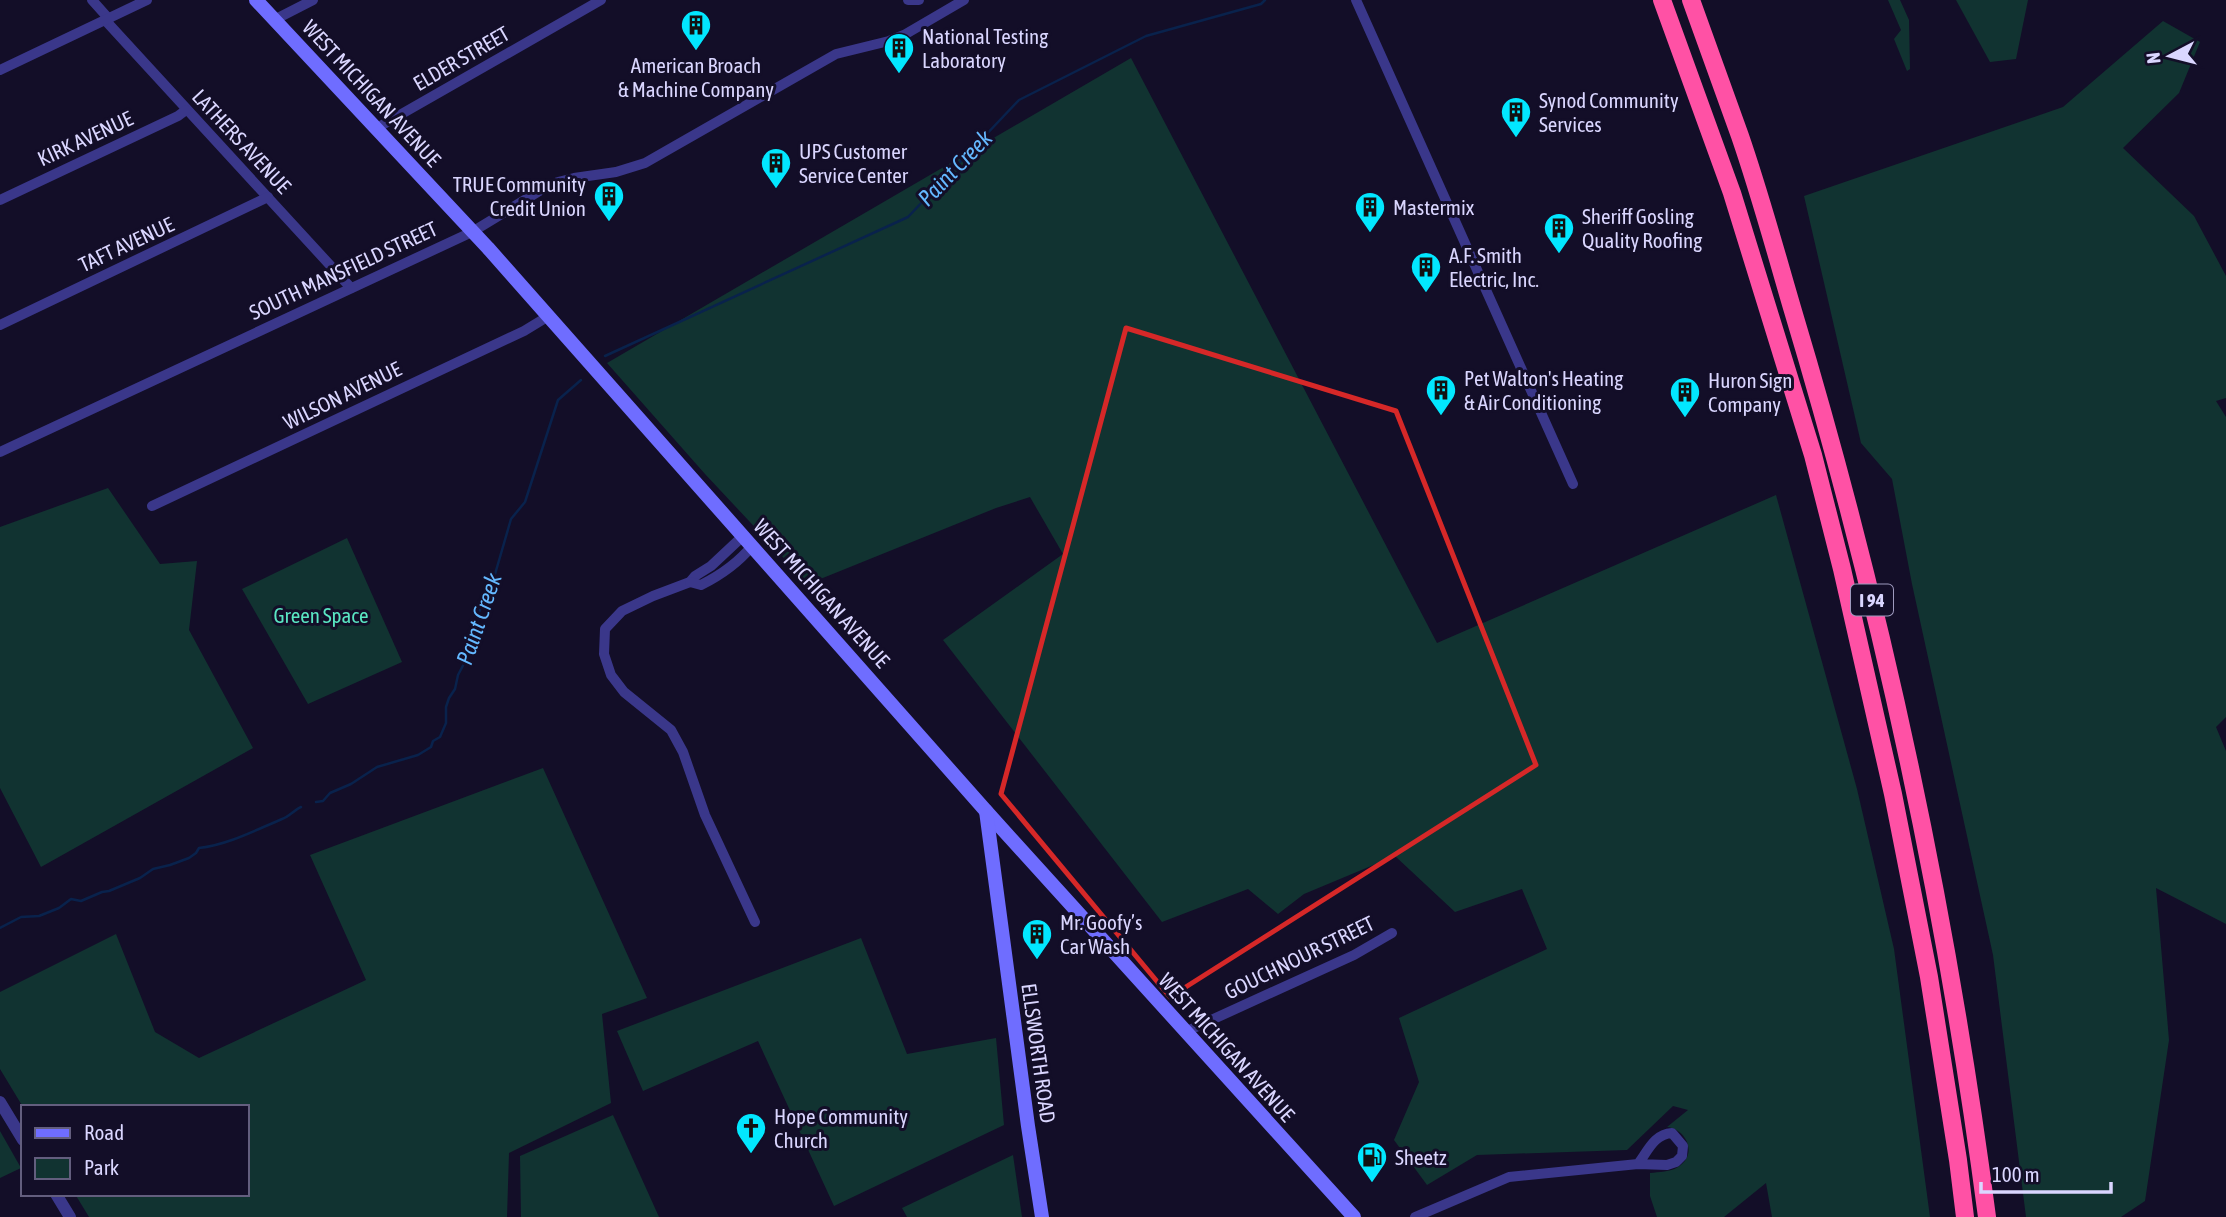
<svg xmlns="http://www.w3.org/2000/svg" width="2226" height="1217" font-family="'Asap Condensed',sans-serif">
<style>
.green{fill:#113331}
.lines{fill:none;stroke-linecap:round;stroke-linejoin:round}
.stream{stroke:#09224c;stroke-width:2.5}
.minor{stroke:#3a378a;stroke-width:10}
.tertiary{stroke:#3a378a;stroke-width:12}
.secondary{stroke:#6f6dff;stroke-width:14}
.motorway{stroke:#ff51a5;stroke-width:18}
.marked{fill:none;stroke:#d62828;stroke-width:5;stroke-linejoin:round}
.labels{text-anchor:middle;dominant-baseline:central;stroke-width:6;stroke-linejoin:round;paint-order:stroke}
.shield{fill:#130e28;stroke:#9e9abe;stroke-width:2}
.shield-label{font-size:19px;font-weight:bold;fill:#dad6ff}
.poi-label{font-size:21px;fill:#dad6ff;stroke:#130e28;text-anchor:start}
.street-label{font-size:21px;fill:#dad6ff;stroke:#130e28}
.park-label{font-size:21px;fill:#5ae6c3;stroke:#130e28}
.water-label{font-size:23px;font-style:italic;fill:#64b8ff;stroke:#130e28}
</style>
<rect width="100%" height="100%" fill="#130e28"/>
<g class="green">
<path d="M1888 0H1900L1909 20 1910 69 1907 71 1894 39 1901 30Z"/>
<path d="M1956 0H2028L2016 59 1990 62Z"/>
<path d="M2163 21 2200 42 2179 93 2123 148 2194 216 2226 276V398L2216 401 2226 417V717L2216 727 2226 751V924L2156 888 2169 1040 2145 1201 2121 1217H2026L1993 955 1912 584 1892 479 1861 443 1804 196 2063 107Z"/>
<path d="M1131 58 1437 643 1776 495 1857 789 1894 949 1930 1217H1772L1766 1183 1724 1217H1657L1650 1196V1173C1659 1172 1670 1172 1678 1167 1698 1155 1687 1129 1667 1127L1688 1110 1673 1106 1627 1150 1477 1155 1427 1185 1394 1140 1419 1082 1399 1018 1547 949 1522 889 1455 912 1395 856 1304 894 1278 914 1248 889 1162 922 943 640 1063 554 1030 497 996 508 808 584 705 474 607 363Z"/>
<path d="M108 488 160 564 197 561 189 630 253 748 41 867 0 788V527Z"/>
<path d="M347 538 402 662 308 704 242 589Z"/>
<path d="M543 768 647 998 602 1014 611 1103 509 1153 507 1217H89L75 1194H247V1107H23L0 1069V992L116 934 155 1032 199 1058 366 980 310 855Z"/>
<path d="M861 938 907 1054 996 1038 1004 1125 834 1206 758 1041 643 1091 617 1031Z"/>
<path d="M613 1115 659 1217H521L520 1156Z"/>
<path d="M0 1131 21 1168 0 1178Z"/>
<path d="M1013 1155 1022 1217H907L902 1208Z"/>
</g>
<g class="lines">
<g class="stream">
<path d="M605 356 908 217 1019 100 1146 36 1261 4 1265 0"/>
<path d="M316 802 323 801 330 793 351 784 377 767 418 755 431 747 433 741 440 737 446 723V707L449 698 455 689 458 675 468 656 465 648C469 644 476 635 478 630 479 627 477 621 478 618 479 610 485 593 491 588L511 519 525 502 558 400 581 380"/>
<path d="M0 928 21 917 39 916 59 908 71 899 81 901 102 892 109 891 140 878 153 869 170 865 189 858 196 853 199 848C227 845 256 830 282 819 289 817 294 810 301 807"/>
</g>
<g class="minor">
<path d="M92 0 109 19"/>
<path d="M908 0H919"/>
<path d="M1356 0 1573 484"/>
<path d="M105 20 351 288"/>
<path d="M274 20 313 0"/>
<path d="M0 70 147 0"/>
<path d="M377 128 601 0"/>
<path d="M0 200 178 116 186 110"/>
<path d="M0 325 268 197"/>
<path d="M0 452 472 232 541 190 558 182 574 178 616 172 645 163 836 54 889 41 904 35 964 0"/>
<path d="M152 506 524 331 547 317"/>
<path d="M743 536 711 566 695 576 690 582 653 596 622 611 605 629 604 654 611 675 624 692 671 730 683 752 705 815 755 922"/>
<path d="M690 582 701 585C721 575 738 563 752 546"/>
<path d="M1185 1032 1354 955 1392 933"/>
<path d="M1415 1217 1509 1177 1638 1164 1667 1165 1676 1162 1682 1156 1683 1146 1672 1133C1654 1134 1648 1151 1638 1164"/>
</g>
<g class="tertiary">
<path d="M0 1102 23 1140"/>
<path d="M56 1194 70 1217"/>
</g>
<g class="secondary">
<path d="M256 0 488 248 986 811 1354 1217"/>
<path d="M986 811 1028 1126 1042 1217"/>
</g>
<g class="motorway">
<path d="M1662 0 1732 193 1813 455 1842 569 1893 794 1929 977 1958 1160 1965 1217"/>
<path d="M1691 0C1707 45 1724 91 1740 136 1760 194 1776 253 1793 311 1882 607 1947 911 1987 1217"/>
</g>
</g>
<path class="marked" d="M1126 328 1396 411 1536 765 1170 997 1001 794Z"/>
<defs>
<g id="building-pin" transform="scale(1.575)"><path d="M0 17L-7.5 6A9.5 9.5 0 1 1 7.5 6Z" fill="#02e7ff" stroke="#130e28"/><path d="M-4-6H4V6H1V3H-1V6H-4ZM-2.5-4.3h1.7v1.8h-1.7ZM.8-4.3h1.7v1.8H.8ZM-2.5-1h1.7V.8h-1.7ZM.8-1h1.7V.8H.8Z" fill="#111"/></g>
<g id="church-pin" transform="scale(1.575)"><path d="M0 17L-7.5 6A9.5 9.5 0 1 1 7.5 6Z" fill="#02e7ff" stroke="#130e28"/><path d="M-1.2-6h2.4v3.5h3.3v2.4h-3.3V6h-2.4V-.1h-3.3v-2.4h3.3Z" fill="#111"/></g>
<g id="fuel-pin" transform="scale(1.575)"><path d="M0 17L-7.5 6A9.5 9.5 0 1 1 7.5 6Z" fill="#02e7ff" stroke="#130e28"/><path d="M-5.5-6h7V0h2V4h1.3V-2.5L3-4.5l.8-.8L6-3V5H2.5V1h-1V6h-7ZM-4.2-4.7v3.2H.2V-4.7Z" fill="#111"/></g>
</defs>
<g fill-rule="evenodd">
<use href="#building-pin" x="696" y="25"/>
<use href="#building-pin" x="899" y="48"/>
<use href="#building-pin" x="1516" y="112"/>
<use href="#building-pin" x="776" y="163"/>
<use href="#building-pin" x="609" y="196"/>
<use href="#building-pin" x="1370" y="207"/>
<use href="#building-pin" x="1559" y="228"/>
<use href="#building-pin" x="1426" y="267"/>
<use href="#building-pin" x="1441" y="390"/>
<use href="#building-pin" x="1685" y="392"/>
<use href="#building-pin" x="1037" y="934"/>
<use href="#church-pin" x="751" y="1128"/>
<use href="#fuel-pin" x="1372" y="1157"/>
</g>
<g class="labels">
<rect class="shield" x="1851" y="584.5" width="42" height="31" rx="5"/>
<g class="shield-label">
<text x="1872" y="600">I 94</text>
</g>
<g class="poi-label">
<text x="922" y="36">National Testing<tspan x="922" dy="24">Laboratory</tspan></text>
<text x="696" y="65" text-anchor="middle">American Broach<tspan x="696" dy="24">&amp; Machine Company</tspan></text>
<text x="1539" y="100">Synod Community<tspan x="1539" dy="24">Services</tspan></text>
<text x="799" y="151">UPS Customer<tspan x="799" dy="24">Service Center</tspan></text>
<text x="586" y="184" text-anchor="end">TRUE Community<tspan x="586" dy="24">Credit Union</tspan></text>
<text x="1393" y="207">Mastermix</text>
<text x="1582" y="216">Sheriff Gosling<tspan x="1582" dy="24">Quality Roofing</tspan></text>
<text x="1449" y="255">A.F. Smith<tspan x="1449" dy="24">Electric, Inc.</tspan></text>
<text x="1464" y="378">Pet Walton's Heating<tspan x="1464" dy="24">&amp; Air Conditioning</tspan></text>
<text x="1708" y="380">Huron Sign<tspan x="1708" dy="24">Company</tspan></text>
<text x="1060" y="922">Mr. Goofy’s<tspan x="1060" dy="24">Car Wash</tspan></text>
<text x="774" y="1116">Hope Community<tspan x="774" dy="24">Church</tspan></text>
<text x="1395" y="1157">Sheetz</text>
</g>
<g class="street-label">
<text transform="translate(461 58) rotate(-30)">ELDER STREET</text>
<text transform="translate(372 93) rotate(47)">WEST MICHIGAN AVENUE</text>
<text transform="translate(85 138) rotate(-25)">KIRK AVENUE</text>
<text transform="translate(242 141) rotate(47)">LATHERS AVENUE</text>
<text transform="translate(126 244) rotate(-25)">TAFT AVENUE</text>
<text transform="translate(343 270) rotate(-25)">SOUTH MANSFIELD STREET</text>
<text transform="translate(342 395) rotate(-26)">WILSON AVENUE</text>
<text transform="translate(822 593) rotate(48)">WEST MICHIGAN AVENUE</text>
<text transform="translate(1299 957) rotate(-26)">GOUCHNOUR STREET</text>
<text transform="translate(1227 1047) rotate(48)">WEST MICHIGAN AVENUE</text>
<text transform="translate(1039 1053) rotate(82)">ELLSWORTH ROAD</text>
</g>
<g class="park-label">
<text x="321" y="615">Green Space</text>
</g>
<g class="water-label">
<text transform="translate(955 168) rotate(-46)">Paint Creek</text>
<text transform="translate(479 619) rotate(-71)">Paint Creek</text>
</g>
</g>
<rect x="21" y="1105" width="228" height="91" fill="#130e28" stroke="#635e7e" stroke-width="2"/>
<rect x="35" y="1128" width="35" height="10" fill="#6f6dff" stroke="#635e7e" stroke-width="2"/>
<text x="84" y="1140" font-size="21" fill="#dad6ff">Road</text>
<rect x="35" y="1158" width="35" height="21" fill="#113331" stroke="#635e7e" stroke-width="2"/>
<text x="84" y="1175" font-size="21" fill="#dad6ff">Park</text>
<g transform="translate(2170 56) rotate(263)" stroke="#130e28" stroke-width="5" paint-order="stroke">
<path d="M0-5L12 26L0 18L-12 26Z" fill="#dad6ff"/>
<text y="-10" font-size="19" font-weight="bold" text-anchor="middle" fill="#dad6ff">N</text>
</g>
<path d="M1981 1182v10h130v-10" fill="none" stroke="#dad6ff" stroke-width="3.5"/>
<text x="1992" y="1182" font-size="21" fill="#dad6ff" stroke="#130e28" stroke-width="5" paint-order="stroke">100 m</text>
</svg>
